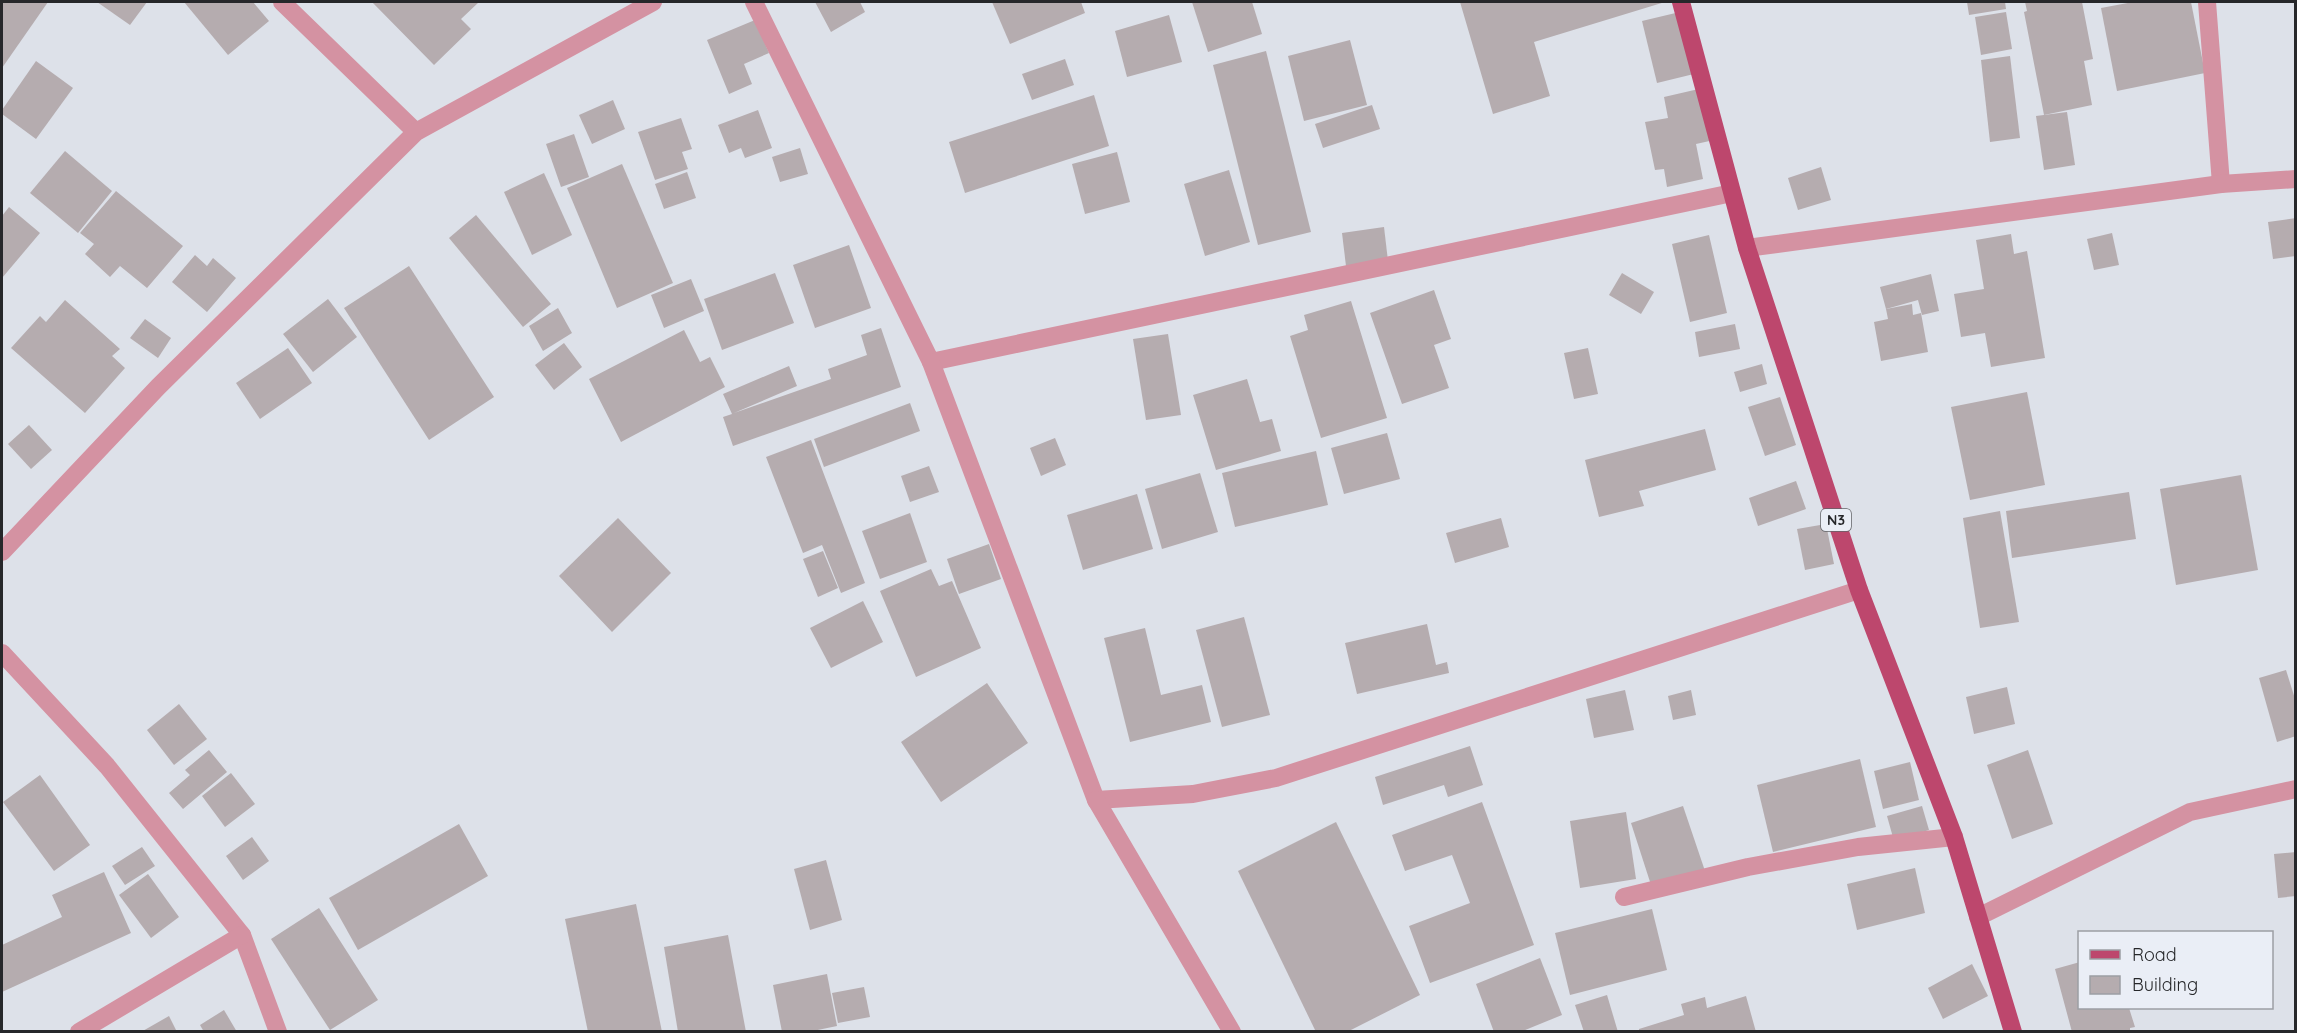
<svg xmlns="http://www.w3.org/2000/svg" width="2297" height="1033" font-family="Quicksand,sans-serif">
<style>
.building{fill:#b5acaf}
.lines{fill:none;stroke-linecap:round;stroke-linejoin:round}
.minor{stroke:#d492a2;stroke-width:18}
.major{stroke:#bd476d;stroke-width:18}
.labels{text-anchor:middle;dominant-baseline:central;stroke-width:4.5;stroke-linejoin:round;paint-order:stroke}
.shield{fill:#eaeef6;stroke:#616367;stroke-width:1.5}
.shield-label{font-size:14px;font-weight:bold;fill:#26272a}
</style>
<rect width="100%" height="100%" fill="#dde1e9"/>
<g class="building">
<path d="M2 2H48L2 68Z"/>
<path d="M97 2H147L130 25Z"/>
<path d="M184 2H253L269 21 228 55Z"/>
<path d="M372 2H479L461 19 471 29 434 65Z"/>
<path d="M815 2H860L865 12 831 32Z"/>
<path d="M992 2H1081L1085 13 1010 44Z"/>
<path d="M1192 2H1252L1262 34 1208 52Z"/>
<path d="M1460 2H1665L1534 42 1550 96 1493 114Z"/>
<path d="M1967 2H2005L2006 9 1969 15Z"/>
<path d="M2025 2H2082L2093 59 2084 61 2092 105 2044 115 2024 12 2027 11Z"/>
<path d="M2133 2H2191L2205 73 2117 91 2101 8Z"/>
<path d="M1684 11 1698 73 1657 83 1642 21Z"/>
<path d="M2006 12 2012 49 1981 55 1975 17Z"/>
<path d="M1169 15 1182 62 1127 77 1115 31Z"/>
<path d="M755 20 769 53 744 64 752 84 729 94 707 40Z"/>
<path d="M1350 40 1367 105 1304 121 1288 56Z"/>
<path d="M1266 51 1311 232 1258 245 1213 65Z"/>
<path d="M2010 56 2020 138 1990 142 1981 60Z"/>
<path d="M1065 59 1074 85 1032 100 1022 74Z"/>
<path d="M36 61 73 88 36 139 2 114V110Z"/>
<path d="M1703 88 1714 140 1696 144 1703 179 1667 187 1664 169 1655 170 1645 122 1668 118 1664 97Z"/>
<path d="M1094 95 1109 146 965 193 949 142Z"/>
<path d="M613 100 625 129 592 144 579 115Z"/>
<path d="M1372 105 1380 129 1323 148 1315 124Z"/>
<path d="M758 110 772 148 745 158 741 148 729 153 718 125Z"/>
<path d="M2067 112 2075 165 2044 170 2036 116Z"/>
<path d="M681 118 692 149 682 152 688 169 655 180 638 132Z"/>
<path d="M574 134 589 177 561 187 546 144Z"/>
<path d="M800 148 808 174 780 182 772 157Z"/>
<path d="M65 151 112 191 78 233 30 193Z"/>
<path d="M1117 152 1130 202 1085 214 1072 164Z"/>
<path d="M622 164 673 283 617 308 567 188Z"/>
<path d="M1821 167 1831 200 1798 210 1788 178Z"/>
<path d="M1229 170 1250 242 1205 256 1184 184Z"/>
<path d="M687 172 696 198 664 209 655 184Z"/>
<path d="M544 173 572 235 532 255 504 192Z"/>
<path d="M116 191 183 246 147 288 120 266 110 277 85 254 94 244 80 233Z"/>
<path d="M9 207 40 233 2 278V216Z"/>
<path d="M476 215 551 304 523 327 449 238Z"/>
<path d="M2296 218V256L2273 259 2268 222Z"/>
<path d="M1384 227 1388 261 1346 266 1342 233Z"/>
<path d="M2112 233 2119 265 2094 270 2087 239Z"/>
<path d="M2011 234 2014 254 2027 251 2045 358 1991 367 1985 333 1961 337 1954 294 1984 289 1976 240Z"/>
<path d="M1709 235 1727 313 1690 322 1672 244Z"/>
<path d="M849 245 871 308 815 328 793 265Z"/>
<path d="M195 255 207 266 213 258 236 278 207 312 172 282Z"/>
<path d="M409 266 494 397 429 440 344 308Z"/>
<path d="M775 273 794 323 722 350 704 299Z"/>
<path d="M1622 273 1654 292 1641 314 1609 295Z"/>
<path d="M1931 274 1939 311 1922 315 1918 300 1886 309 1880 287Z"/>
<path d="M691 279 704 311 664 328 651 295Z"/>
<path d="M1434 290 1451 339 1434 345 1449 388 1402 404 1370 313Z"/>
<path d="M328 299 357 337 313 372 283 334Z"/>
<path d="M65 300 120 349 112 356 125 368 85 413 11 348 40 316 46 322Z"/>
<path d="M1351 301 1387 418 1321 438 1290 336 1308 330 1304 315Z"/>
<path d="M1912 304 1913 315 1921 313 1928 352 1881 361 1874 322 1888 319 1886 309Z"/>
<path d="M558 308 572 333 543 351 529 326Z"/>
<path d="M145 319 171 338 158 358 130 338Z"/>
<path d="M1735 324 1740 349 1699 357 1695 332Z"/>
<path d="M881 328 901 387 733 446 723 417 732 414 723 394 789 366 797 386 734 413 831 379 828 369 867 355 861 335Z"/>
<path d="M684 330 700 362 710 357 725 387 621 442 589 379Z"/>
<path d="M1168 334 1181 415 1146 420 1133 339Z"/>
<path d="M564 343 582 367 554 390 535 365Z"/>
<path d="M288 348 312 383 260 419 236 383Z"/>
<path d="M1588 348 1598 394 1574 399 1564 353Z"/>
<path d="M1762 364 1767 384 1740 392 1734 372Z"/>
<path d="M1247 379 1260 422 1272 419 1281 451 1216 470 1193 395Z"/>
<path d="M2027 392 2045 485 1970 500 1951 407Z"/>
<path d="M1780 397 1796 445 1765 456 1748 407Z"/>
<path d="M910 403 920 431 824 467 814 439Z"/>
<path d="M29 425 52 450 31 469 8 444Z"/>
<path d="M1705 429 1716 470 1639 491 1644 506 1599 517 1585 460Z"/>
<path d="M1387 433 1400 479 1344 494 1331 448Z"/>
<path d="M1055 438 1066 465 1041 476 1030 448Z"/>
<path d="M811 440 865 583 841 593 822 545 803 553 766 457Z"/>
<path d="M1316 451 1328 505 1235 527 1222 473Z"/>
<path d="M929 466 939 492 910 502 901 476Z"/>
<path d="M1200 473 1218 532 1162 549 1145 489Z"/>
<path d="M2241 475 2258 570 2176 585 2160 489Z"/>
<path d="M1796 481 1806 509 1758 526 1749 498Z"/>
<path d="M2129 492 2136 539 2012 558 2006 511Z"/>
<path d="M1137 494 1153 549 1083 570 1067 515Z"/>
<path d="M2000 511 2019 622 1980 628 1963 518Z"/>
<path d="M910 513 927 562 880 579 862 531Z"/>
<path d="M618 518 671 573 612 632 559 576Z"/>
<path d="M1501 518 1509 547 1455 563 1446 533Z"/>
<path d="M1826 524 1834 564 1805 570 1797 529Z"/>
<path d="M989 544 1001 579 959 594 947 559Z"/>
<path d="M823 551 838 588 818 597 803 559Z"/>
<path d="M931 569 939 586 952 581 981 648 916 677 880 591Z"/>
<path d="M863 601 883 642 831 668 810 628Z"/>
<path d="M1244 617 1270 715 1222 727 1196 630Z"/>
<path d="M1427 624 1436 665 1447 662 1449 673 1357 694 1345 643Z"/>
<path d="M1145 628 1161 695 1202 685 1211 722 1130 742 1104 638Z"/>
<path d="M2286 670 2296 702V736L2277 742 2259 678Z"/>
<path d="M987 683 1028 743 941 802 901 742Z"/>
<path d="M2007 687 2015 724 1974 734 1966 697Z"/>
<path d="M1625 690 1634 730 1594 738 1586 699Z"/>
<path d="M1691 690 1696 715 1673 720 1668 696Z"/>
<path d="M179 704 207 739 174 765 147 730Z"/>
<path d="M1470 746 1483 785 1448 797 1444 785 1383 805 1375 777Z"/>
<path d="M209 750 227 772 183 809 169 793 190 775 185 770Z"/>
<path d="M2028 750 2053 824 2012 839 1987 765Z"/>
<path d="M1860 759 1876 827 1773 852 1757 785Z"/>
<path d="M1910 762 1919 800 1883 809 1874 771Z"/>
<path d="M231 773 255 804 225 827 202 796Z"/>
<path d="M40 775 90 845 54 871 3 802Z"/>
<path d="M1482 802 1534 945 1430 983 1409 926 1470 903 1452 855 1405 871 1392 835Z"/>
<path d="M1683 806 1705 871 1652 888 1631 823Z"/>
<path d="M1922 806 1929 830 1894 841 1887 816Z"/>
<path d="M1626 812 1636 879 1580 888 1570 821Z"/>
<path d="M1336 822 1420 995 1347 1032H1316L1238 871Z"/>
<path d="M459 824 488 876 358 950 329 898Z"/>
<path d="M252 837 269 861 243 880 226 856Z"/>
<path d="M142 847 155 866 125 885 112 866Z"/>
<path d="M2296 852V896L2278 898 2274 854Z"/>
<path d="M826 860 842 920 810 930 794 869Z"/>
<path d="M1915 868 1925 913 1857 930 1847 884Z"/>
<path d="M104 872 131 933 2 992V945L62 917 52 895Z"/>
<path d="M148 874 179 917 151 938 119 895Z"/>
<path d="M636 904 662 1032H588L565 919Z"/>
<path d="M319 908 378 1000 330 1030 271 939Z"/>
<path d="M1652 909 1667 970 1570 995 1555 933Z"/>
<path d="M728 935 746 1032H678L664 947Z"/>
<path d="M1540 958 1562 1015 1520 1032H1494L1476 984Z"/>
<path d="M2080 962V1008H2129L2135 1027 2130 1028V1032H2072L2055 969Z"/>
<path d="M1972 964 1988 996 1943 1019 1928 988Z"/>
<path d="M827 974 837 1026 808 1032H782L773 985Z"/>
<path d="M864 987 870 1017 838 1023 832 993Z"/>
<path d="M1607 995 1618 1032H1584L1575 1005Z"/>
<path d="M1746 996 1756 1032H1639V1029L1684 1015 1681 1004 1705 997 1707 1008Z"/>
<path d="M224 1010 237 1032H204L200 1025Z"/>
<path d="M169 1016 177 1032H141Z"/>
</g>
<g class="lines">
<g class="minor">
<path d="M282 2 416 132"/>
<path d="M754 2 931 362 1732 193"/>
<path d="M2207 2 2221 184"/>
<path d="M1747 248 2221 184 2296 179"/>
<path d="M931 362 1096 800 1193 794 1276 778 1859 590"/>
<path d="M2 552 158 387 416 132 653 2"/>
<path d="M2 653 107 766 242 935 278 1032"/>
<path d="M1096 800 1232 1032"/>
<path d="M1624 897 1748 867 1858 847 1954 837"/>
<path d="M1978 917 2190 812 2296 789"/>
<path d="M79 1032 242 935"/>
</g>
<path class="major" d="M1681 2 1747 248 1859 590 1954 837 2013 1032"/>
</g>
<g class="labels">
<rect class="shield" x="1821" y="509" width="30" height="22" rx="4.5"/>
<g class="shield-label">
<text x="1836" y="520">N3</text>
</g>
</g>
<rect width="2297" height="1033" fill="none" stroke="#26272a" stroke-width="6"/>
<rect x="2078" y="931" width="195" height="78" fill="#eaeef6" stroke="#9c9ea4" stroke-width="1.5"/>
<rect x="2090" y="950" width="30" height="9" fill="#bd476d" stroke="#9c9ea4" stroke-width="1.5"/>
<text x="2132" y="961" font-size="18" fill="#26272a">Road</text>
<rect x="2090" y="976" width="30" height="18" fill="#b5acaf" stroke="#9c9ea4" stroke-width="1.5"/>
<text x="2132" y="991" font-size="18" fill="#26272a">Building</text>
</svg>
